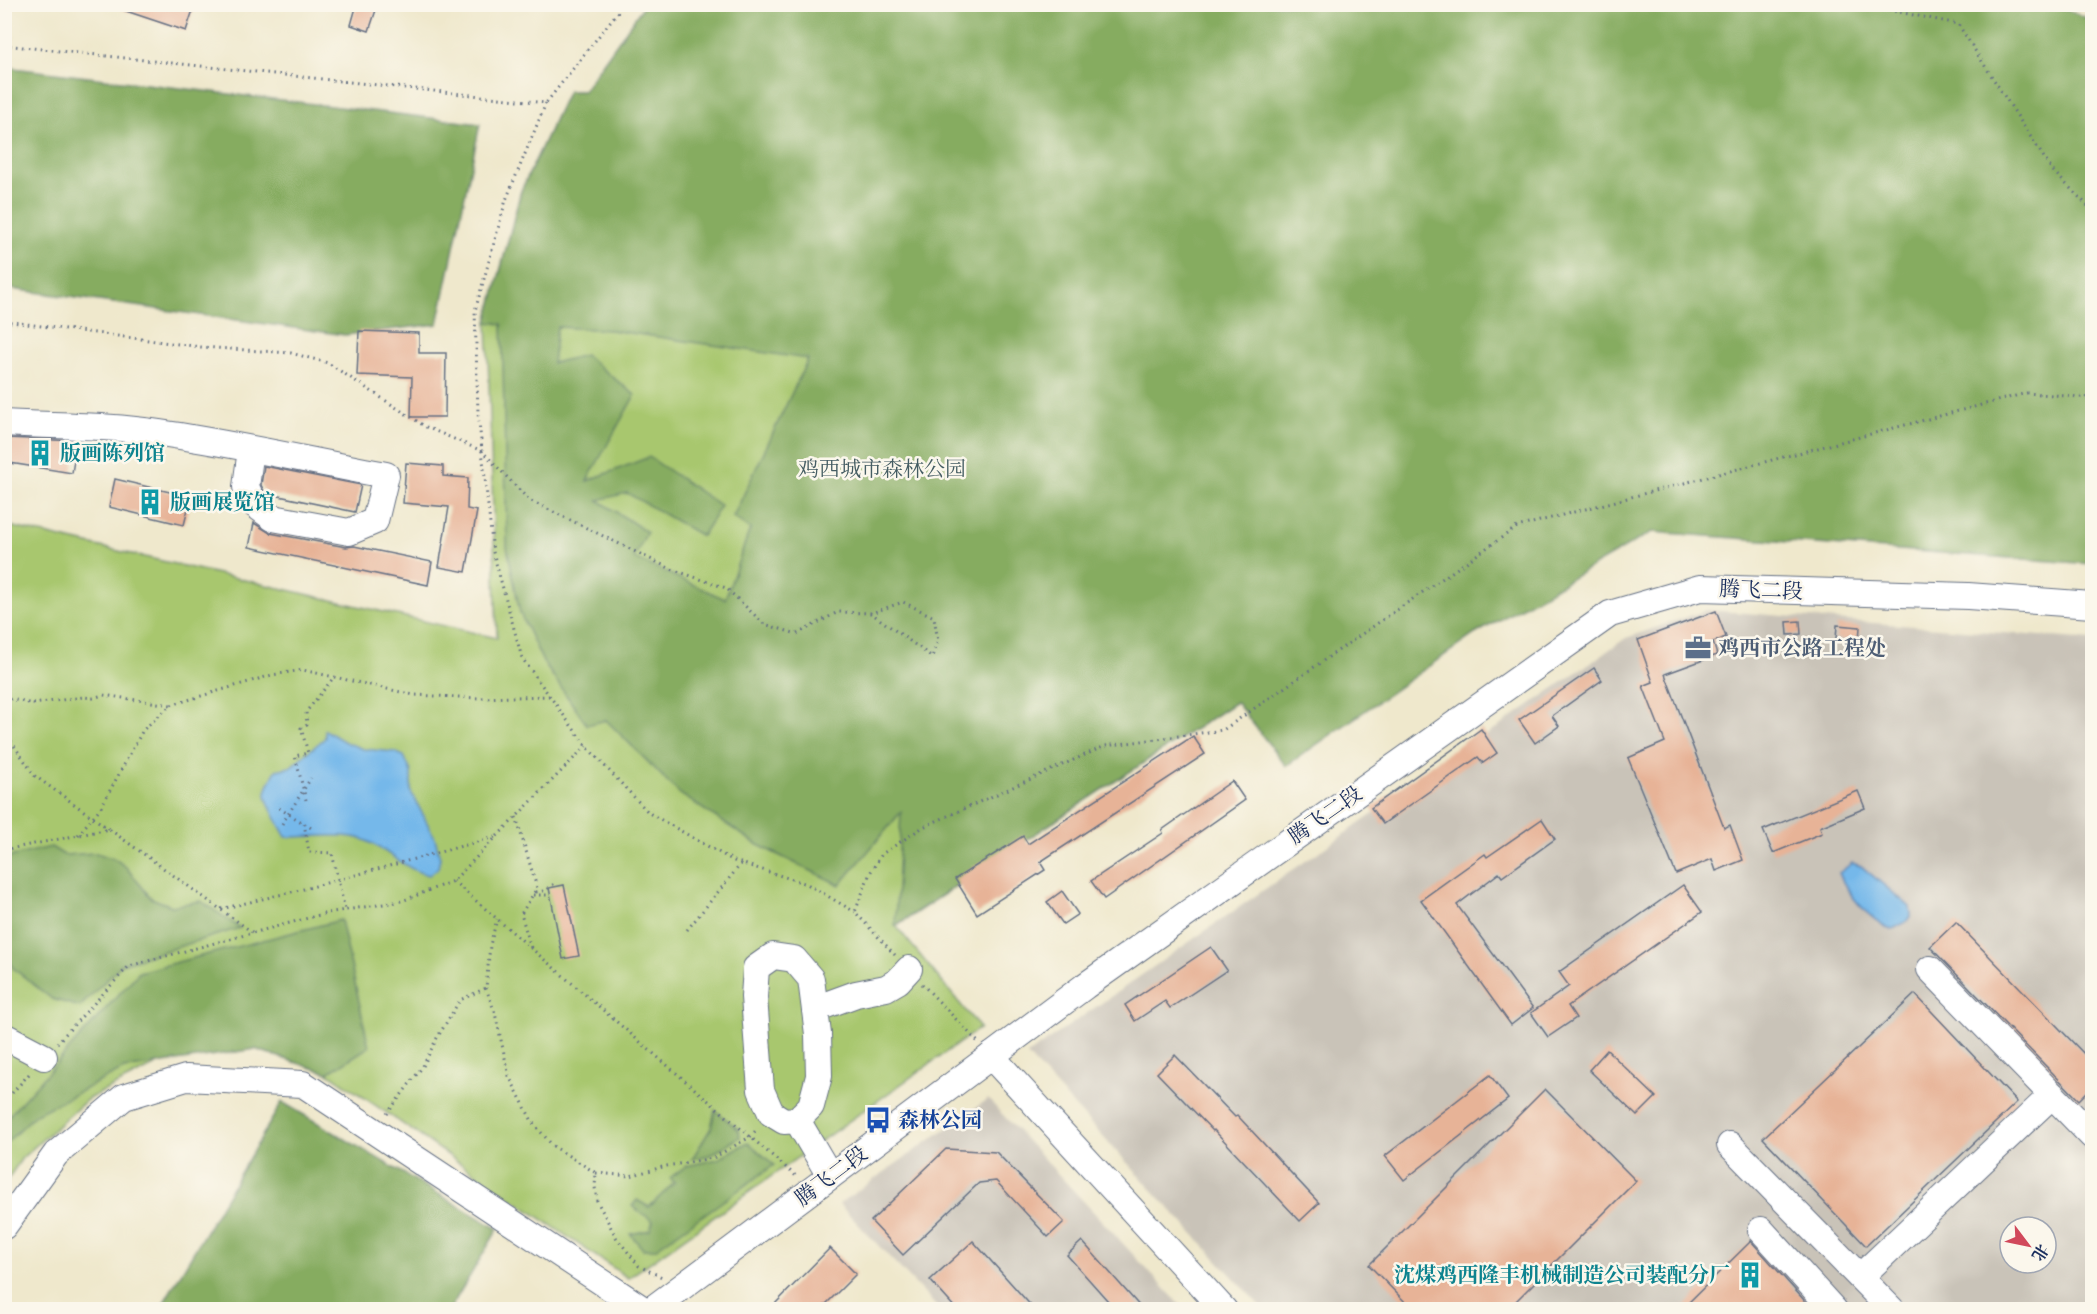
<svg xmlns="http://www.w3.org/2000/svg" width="2097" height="1314" font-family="Alegreya,'Noto Serif SC',serif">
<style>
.industrial{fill:#c9c3b8;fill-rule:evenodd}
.green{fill:#a8c76e;stroke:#627b66;stroke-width:1.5}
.forest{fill:#86ac61;stroke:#506e60;stroke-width:1.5;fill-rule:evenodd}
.water{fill:#74b8ea;stroke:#4874a4;stroke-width:1.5}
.building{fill:#e7b397}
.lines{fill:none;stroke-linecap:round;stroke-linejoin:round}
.minor-casing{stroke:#657084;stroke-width:28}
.path{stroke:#657084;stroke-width:3;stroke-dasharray:1.5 4.5;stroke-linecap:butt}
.minor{stroke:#fff;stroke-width:26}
.labels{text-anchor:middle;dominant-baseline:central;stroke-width:5;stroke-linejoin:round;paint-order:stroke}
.culture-label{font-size:21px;font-weight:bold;fill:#0d838f;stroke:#fbf7ec;text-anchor:start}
.park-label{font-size:21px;fill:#455d63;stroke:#fbf7ec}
.street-label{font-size:21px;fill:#1b2f5e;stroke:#fbf7ec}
.service-label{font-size:21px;font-weight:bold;fill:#4e5e75;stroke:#fbf7ec;text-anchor:start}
.transit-label{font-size:21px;font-weight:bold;fill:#164399;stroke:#fbf7ec;text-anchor:start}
</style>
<rect width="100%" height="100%" fill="#fbf7ec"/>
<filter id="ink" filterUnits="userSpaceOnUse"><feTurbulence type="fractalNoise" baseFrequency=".0167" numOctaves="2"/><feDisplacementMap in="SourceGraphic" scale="12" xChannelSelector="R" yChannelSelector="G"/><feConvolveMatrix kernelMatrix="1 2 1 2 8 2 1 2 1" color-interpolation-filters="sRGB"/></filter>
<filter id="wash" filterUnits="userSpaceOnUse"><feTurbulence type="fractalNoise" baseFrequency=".008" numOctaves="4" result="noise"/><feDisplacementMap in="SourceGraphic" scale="24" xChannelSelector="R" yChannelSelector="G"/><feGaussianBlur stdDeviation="1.35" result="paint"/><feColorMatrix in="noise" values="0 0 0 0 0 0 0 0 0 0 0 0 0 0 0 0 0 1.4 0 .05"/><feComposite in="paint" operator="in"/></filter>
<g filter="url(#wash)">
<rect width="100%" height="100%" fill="#efe8cc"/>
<g class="industrial">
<path d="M1707 610 2092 640V1309H1263L1027 1055 1626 638ZM2010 1227H2046V1263H2010Z"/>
<path d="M988 1099 1184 1309H939L839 1204Z"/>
</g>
<path class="green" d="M568 91 781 94 1717 384 896 926 980 1028 628 1278 328 1073 255 1049 160 1063 88 1099 22 1158 5 1183V525L497 638 487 322 521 191Z"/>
<g class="forest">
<path d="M2052 4 2092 20V564L1652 532 1475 634 1286 766 1236 702 895 926 901 812 840 885 758 845 680 794 606 720 587 725 543 662 520 613 507 547 502 324 487 322 521 191 568 91H583L644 5ZM557 327 610 330 808 359 733 517 750 529 725 599 634 558 647 532 598 500 627 493 702 536 721 506 649 457 587 481 635 395 585 355 553 363Z"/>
<path d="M5 67 480 124 438 324 345 335 5 288Z"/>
<path d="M51 847 64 855 96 853 115 859 126 867 151 898 172 906 201 901 240 928 122 964 80 1007 52 999 13 968 5 952V858Z"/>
<path d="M341 920 369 1047 328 1073 255 1049 124 1069 36 1114 5 1144V1120L139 972Z"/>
<path d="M282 1102 498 1229 450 1309H160Z"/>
<path d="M715 1110 739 1130 740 1137 710 1155 692 1159 711 1128Z"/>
<path d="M748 1142 774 1165 655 1249H643L630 1234 650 1230 653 1221 632 1206 637 1200 649 1207 674 1183 670 1178 686 1166 718 1159Z"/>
</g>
<g class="water">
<path d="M325 730 345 742 363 749 394 752 404 756 411 772V792L435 838 440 858 438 868 429 875C405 870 386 848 362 839 344 833 307 837 286 837 282 830 265 800 266 793 267 786 273 777 276 770L290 767 325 738Z"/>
<path d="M1852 863 1861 866 1910 907 1911 915 1906 922 1891 930C1870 919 1848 896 1839 873Z"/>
</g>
<g id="blocks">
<g class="building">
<path d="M115 4H186L194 7 186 31 114 7Z"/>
<path d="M357 4H378L369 31 351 25Z"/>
<path d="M359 331 419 333V353H446L445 417H411L412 377 357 375Z"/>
<path d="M5 438 77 441 72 473 4 462Z"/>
<path d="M406 463 443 466V476L468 478 467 509 477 511 466 572 439 567 449 507 403 503Z"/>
<path d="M264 466 361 485 355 512 265 493 261 485Z"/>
<path d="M115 479 191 497 184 525 109 507Z"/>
<path d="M254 523 270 533 346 547 354 546 432 562 428 585 249 547Z"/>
<path d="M1716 611 1726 637 1713 642 1717 655 1665 674 1724 828 1730 825 1743 860 1716 871 1712 859 1676 874 1628 758 1665 742 1643 686 1653 682 1638 640Z"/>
<path d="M1800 621 1801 634 1788 635 1787 622Z"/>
<path d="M1837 625 1860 627 1859 641 1836 639Z"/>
<path d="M1594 668 1602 680 1552 716 1559 726 1535 743 1519 720Z"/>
<path d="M1481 729 1497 753 1483 763 1478 757 1383 824 1371 808Z"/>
<path d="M1193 736 1205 754 1040 862 1045 870 977 914 955 879 1023 836 1028 844Z"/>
<path d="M1232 781 1245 800 1104 899 1091 881 1163 833 1162 830Z"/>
<path d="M1858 791 1865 808 1820 827 1822 833 1773 853 1763 830Z"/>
<path d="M1542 819 1555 839 1502 877 1499 873 1457 905 1533 1008 1511 1025 1421 900 1485 854 1487 857Z"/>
<path d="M564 885 579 956 563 959 549 888Z"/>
<path d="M1683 885 1702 912 1568 1006 1576 1018 1548 1037 1531 1013 1569 986 1559 972Z"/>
<path d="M1062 891 1078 914 1063 924 1047 902Z"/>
<path d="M1956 922 2092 1062V1087L2079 1100 1930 947Z"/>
<path d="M1211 947 1227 970 1170 1008 1165 1001 1135 1021 1125 1005Z"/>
<path d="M1915 994 2017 1102 1866 1246 1763 1138Z"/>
<path d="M1607 1050 1656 1097 1637 1116 1589 1070Z"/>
<path d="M1175 1055 1235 1117 1237 1115 1319 1203 1300 1221 1214 1130 1213 1131 1157 1073Z"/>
<path d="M1490 1075 1508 1099 1404 1180 1385 1156Z"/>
<path d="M1545 1089 1636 1181 1507 1310H1413L1369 1265Z"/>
<path d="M946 1149 996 1152 1064 1222 1048 1237 996 1181 979 1183 903 1255 871 1221Z"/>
<path d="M973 1241 1035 1310H957L930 1280Z"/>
<path d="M1082 1241 1143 1310H1116L1067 1255Z"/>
<path d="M1751 1241 1813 1310H1681Z"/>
<path d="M830 1248 856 1274 820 1310H769Z"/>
</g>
</g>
</g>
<g filter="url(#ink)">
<use href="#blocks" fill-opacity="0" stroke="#657084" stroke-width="1.5"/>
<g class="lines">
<g class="minor-casing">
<g id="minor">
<path d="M4 423C56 426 109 425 160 433 236 444 311 461 386 475L375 521 349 532 273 518 254 504 246 487 251 449"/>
<path d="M1930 969 2092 1136"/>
<path d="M815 1009 856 994 886 988 898 981 909 969"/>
<path d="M4 1036 44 1057"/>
<path d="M991 1056 1224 1310"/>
<path d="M797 1120 784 1121 771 1113 761 1090 754 997 756 968 773 956 794 959 811 979 818 1034 819 1076 811 1106 797 1120 830 1176"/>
<path d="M1730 1145 1892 1310"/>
<path d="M4 1226 56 1154 124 1097 186 1078 303 1084 644 1310"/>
<path d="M1761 1230 1834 1310"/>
<path d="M1860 1277 2052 1095"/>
<path d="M651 1310 1085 986 1610 614 1700 588 1968 596 2092 605"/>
</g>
</g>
<g class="path">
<path d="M1859 4 1958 24 2052 170 2092 210"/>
<path d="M4 45 546 103 624 4"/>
<path d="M546 103 506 200 475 311 478 413 493 552 522 658 586 746 649 813 734 861 807 884 855 912"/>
<path d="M4 321 201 347 291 353 328 363 426 427 482 451 529 500 671 569 726 588 764 624 797 634 838 612 871 613 903 602 934 617 938 641 932 657 871 613"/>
<path d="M2089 585 2092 553"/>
<path d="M4 702 11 699 33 704 83 697 93 698 103 695 171 705"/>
<path d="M4 731 35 776 109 829"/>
<path d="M306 800 295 756 308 753 301 728 307 725 306 712 334 677"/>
<path d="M279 808 313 829"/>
<path d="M516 817 537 888 521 914 531 948"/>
<path d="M304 823 309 852 332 853 345 910"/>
<path d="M282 824 311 778"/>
<path d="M78 835 101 807 143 730 171 705 272 675 303 670 414 695 479 698 549 696"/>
<path d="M4 850 109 829 252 932"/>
<path d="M453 881 797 1177"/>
<path d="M536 892 543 891 556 883"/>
<path d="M533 895H550"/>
<path d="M221 909 308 888 495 837"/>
<path d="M687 930 741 864"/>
<path d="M895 955 855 912 870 873 882 854 923 827 1105 746 1223 730 1517 527 2027 393 2092 398"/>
<path d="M922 984 978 1042"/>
<path d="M486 988 495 1013 509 1076 533 1123 553 1146 596 1173 595 1187 597 1201 616 1237 639 1266 662 1277"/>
<path d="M57 1043 129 966 327 913 402 901 453 881 586 746"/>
<path d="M4 1102 30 1073"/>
<path d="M387 1114 423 1066 437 1038 460 1000 486 988 490 945 497 919"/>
<path d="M596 1173 630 1176 666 1166 713 1158 750 1137 758 1128"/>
</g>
<use href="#minor" class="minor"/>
</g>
</g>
<defs>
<g id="building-bare" transform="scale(2.07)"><path d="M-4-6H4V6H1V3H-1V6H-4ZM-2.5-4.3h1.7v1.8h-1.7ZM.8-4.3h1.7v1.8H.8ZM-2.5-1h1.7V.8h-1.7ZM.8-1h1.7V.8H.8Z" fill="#0f9aa8" stroke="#fbf7ec" stroke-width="2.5" paint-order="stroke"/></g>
<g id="office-bare" transform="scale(2.07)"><path d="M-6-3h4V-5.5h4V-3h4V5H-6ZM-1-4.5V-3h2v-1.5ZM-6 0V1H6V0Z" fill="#5c6f8a" stroke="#fbf7ec" stroke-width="2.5" paint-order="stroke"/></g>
<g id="bus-bare" transform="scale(2.07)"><path d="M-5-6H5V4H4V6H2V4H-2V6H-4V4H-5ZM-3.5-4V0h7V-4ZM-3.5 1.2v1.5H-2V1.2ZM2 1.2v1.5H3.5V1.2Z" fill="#1a4fb4" stroke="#fbf7ec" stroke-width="2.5" paint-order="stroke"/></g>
</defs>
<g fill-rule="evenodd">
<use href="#building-bare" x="40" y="453"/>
<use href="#building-bare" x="150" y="502"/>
<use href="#office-bare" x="1698" y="648"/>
<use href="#bus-bare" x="878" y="1120"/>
<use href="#building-bare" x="1750" y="1275"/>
</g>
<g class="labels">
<g class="culture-label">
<text x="60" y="453">版画陈列馆</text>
<text x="170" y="502">版画展览馆</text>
<text x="1730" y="1275" text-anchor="end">沈煤鸡西隆丰机械制造公司装配分厂</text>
</g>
<g class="park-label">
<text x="882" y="469">鸡西城市森林公园</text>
</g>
<g class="street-label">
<text transform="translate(1761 590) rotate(2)">腾飞二段</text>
<text transform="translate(1325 815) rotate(-35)">腾飞二段</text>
<text transform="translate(831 1176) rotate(-37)">腾飞二段</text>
</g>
<g class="service-label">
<text x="1718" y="648">鸡西市公路工程处</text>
</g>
<g class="transit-label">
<text x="898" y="1120">森林公园</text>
</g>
</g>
<rect width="2097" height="1314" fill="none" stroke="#fbf7ec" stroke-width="24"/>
<g transform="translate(2028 1245) rotate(122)"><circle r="28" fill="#fbf7ec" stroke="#a1a7b3" stroke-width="1.5"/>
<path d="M0-4.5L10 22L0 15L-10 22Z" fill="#d1495b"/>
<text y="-9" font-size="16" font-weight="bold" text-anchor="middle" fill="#1b2f5e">北</text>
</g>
</svg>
